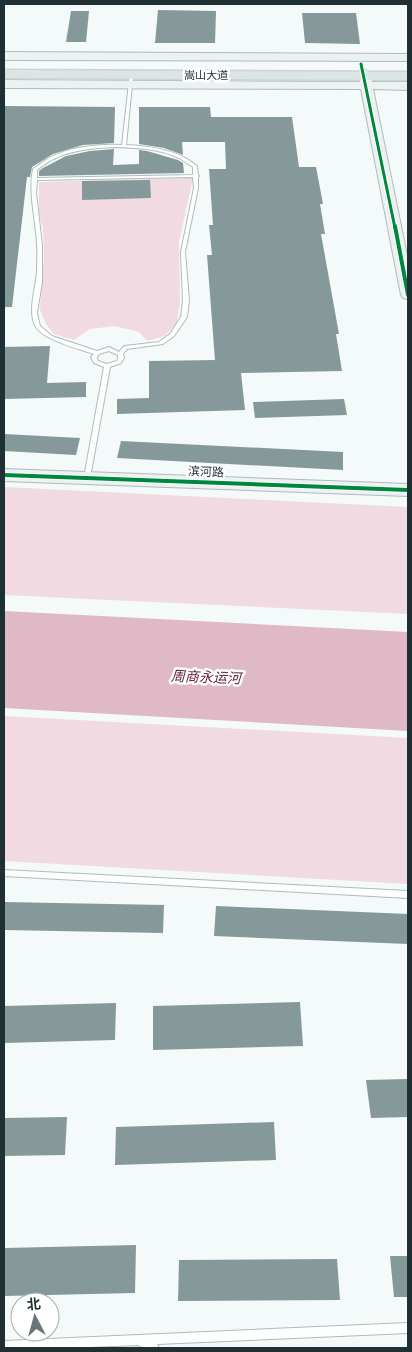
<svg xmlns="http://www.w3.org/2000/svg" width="412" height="1352" font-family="'DejaVu Sans','Noto Sans SC',sans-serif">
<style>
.green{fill:#f1dae2}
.water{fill:#e0b9c6}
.building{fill:#85989a}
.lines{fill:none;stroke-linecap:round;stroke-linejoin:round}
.lane-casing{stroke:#b0bbbc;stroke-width:2}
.secondary-casing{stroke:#b0bbbc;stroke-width:2}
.primary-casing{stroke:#ced3d4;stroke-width:3}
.lane{fill:#fdfefe;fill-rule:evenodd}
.secondary{fill:#ecf1f1;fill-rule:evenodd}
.primary{fill:#dae5e5;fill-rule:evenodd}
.cycleway-far1-casing{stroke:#fff;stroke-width:5}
.cycleway-casing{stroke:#fff;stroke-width:6}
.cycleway-far1{stroke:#00873e;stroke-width:3}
.cycleway{stroke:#00873e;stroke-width:4}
.labels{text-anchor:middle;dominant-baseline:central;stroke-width:5;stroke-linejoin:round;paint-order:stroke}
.far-street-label{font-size:11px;fill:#1e3034;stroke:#fff}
.street-label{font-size:12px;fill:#1e3034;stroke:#fff}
.water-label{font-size:14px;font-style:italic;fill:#631e3c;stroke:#fff}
</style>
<rect width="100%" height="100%" fill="#f4f9f9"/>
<g class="green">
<path d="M193 178 179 242 180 300 177 322 165 336 147 341 139 332 115 326 90 329 74 340 54 334 46 324 40 310 44 255 43 229 39 213V182Z"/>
<path d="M4 487 408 507V614L4 595Z"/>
<path d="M4 716 408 738V884L4 861Z"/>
</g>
<path class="water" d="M4 611 408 632V731L4 708Z"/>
<g class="building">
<path d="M158 10 216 11 215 43H155Z"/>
<path d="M71 11H89L86 42H66Z"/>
<path d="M302 13H356L360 44 305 43Z"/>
<path d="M4 106 115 107 114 143 83 145 53 154 32 167 30 177H27L12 307H4Z"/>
<path d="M139 107H210L211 117H292L299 167H316L323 204H320L325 234H321L339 334H336L342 371 241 373 245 410 117 414V399L149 398V361L215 360 207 255H212L209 225H213L209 169H226L225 142H182L183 155 164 148 139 144Z"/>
<path d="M114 149 113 165 139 164V150L147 151 178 160 183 163 184 173 39 176V171L43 168 66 156 90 151Z"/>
<path d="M150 180 151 198 82 200V181Z"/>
<path d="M50 346 47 383 86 382V397L4 399V347Z"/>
<path d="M344 399 347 415 255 418 253 402Z"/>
<path d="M4 434 80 438 76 455 4 451Z"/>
<path d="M121 441 343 452V470L117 458Z"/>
<path d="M4 902 164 905 163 933 4 930Z"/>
<path d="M216 906 408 914V944L214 936Z"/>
<path d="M300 1002 303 1046 153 1050V1006Z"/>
<path d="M116 1003 115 1040 4 1043V1006Z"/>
<path d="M408 1079V1117L371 1118 366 1080Z"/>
<path d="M67 1117 65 1155 4 1156V1118Z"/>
<path d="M274 1122 276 1160 115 1165 116 1127Z"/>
<path d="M136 1245 135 1293 4 1296V1248Z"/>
<path d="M390 1256H408V1297H394Z"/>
<path d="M337 1259 340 1300 178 1301 179 1260Z"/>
</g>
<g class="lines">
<g class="lane-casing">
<g id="lane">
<path d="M130 74 133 75 126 145C151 146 178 150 197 166L198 175 199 176 198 177V188L185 252 189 300 187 317 174 336 163 344 127 349 123 354 124 358 121 363 110 367 90 478 87 480 84 478 104 367 94 363 91 357 94 354C79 349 44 340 36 327 27 313 36 287 37 271 37 262 38 253 37 244 36 220 28 193 33 169 38 166 42 162 46 160 66 147 99 144 122 145ZM114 147C135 148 159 148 179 158 184 161 188 164 193 167V175L37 178V170C41 167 46 163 50 161 69 150 93 148 114 147ZM193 177 194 188 181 252 183 300 181 317 170 334 159 342 125 346 123 347 119 352 109 347 97 351 52 336 40 326 37 313 42 282V245L36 193 37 180ZM109 351 118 355V358L117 361 107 364 98 361 97 357 99 354Z"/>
<path d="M4 870 408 891V898L4 876Z"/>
<path d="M408 1323V1333L157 1344 159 1348H144L138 1345 65 1348H4V1341Z"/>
</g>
</g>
<g class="secondary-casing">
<g id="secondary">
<path d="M4 52 408 54V61L4 60Z"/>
<path d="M364 69 370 73 372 82H408V90L373 89 408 260V299L403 298 401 295 361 89 4 88V80L360 82 358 73Z"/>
<path d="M4 469 408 484V496L4 481Z"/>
</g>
</g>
<g class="primary-casing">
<path id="primary" d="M4 70 408 72V80L4 78Z"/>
</g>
<use href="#lane" class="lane"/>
<use href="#secondary" class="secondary"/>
<use href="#primary" class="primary"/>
<g class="cycleway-far1-casing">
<path id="cycleway-far1" d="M361 64 395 228"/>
</g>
<g class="cycleway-casing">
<g id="cycleway">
<path d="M395 226 408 295"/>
<path d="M4 475 408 490"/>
</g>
</g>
<use href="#cycleway-far1" class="cycleway-far1"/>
<use href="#cycleway" class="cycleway"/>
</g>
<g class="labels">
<g class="far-street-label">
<text x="206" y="75">嵩山大道</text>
</g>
<g class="street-label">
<text transform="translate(206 472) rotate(2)">滨河路</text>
</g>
<g class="water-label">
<text transform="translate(206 677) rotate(2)">周商永运河</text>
</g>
</g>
<rect width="412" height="1352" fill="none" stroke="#1e3034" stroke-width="10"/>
<g transform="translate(35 1317) rotate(354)"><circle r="24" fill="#ffffff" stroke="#a5acae"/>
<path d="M0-4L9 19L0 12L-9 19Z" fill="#697679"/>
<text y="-8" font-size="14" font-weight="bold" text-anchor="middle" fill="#1e3034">北</text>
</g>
</svg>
